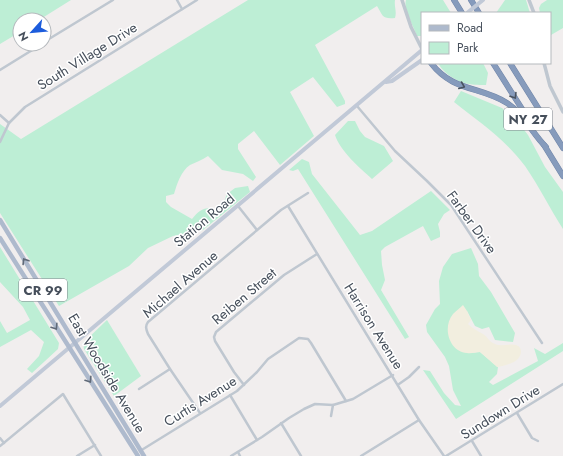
<svg xmlns="http://www.w3.org/2000/svg" width="563" height="456" font-family="Jost,sans-serif">
<style>
.green{fill:#bdeed5}
.sand{fill:#f2eedf}
.lines{fill:none;stroke-linecap:round;stroke-linejoin:round}
.motorway-casing{stroke:#7186a8;stroke-width:6}
.minor{stroke:#bfc7d0;stroke-width:2.5}
.tertiary{stroke:#bfc7d0;stroke-width:3.5}
.secondary{stroke:#c1c9d7;stroke-width:4}
.primary{stroke:#aebacd;stroke-width:4.5}
.motorway{stroke:#869bbc;stroke-width:5}
.secondary-bridge{stroke:#c1c9d7;stroke-width:4}
.oneway{stroke:#495360}
.oneway2{stroke:#606a78}
.labels{text-anchor:middle;dominant-baseline:central;stroke-width:3;stroke-linejoin:round;paint-order:stroke}
.shield{fill:#fff;stroke:#7e848c;stroke-width:1}
.shield-label{font-size:13px;font-weight:bold;fill:#464f5b}
.street-label{font-size:14px;fill:#464f5b;stroke:#fff}
</style>
<rect width="100%" height="100%" fill="#f1eeee"/>
<g class="green">
<path d="M0 0H71L39 20H20V32L0 44Z"/>
<path d="M248 0H395C394 7 397 11 395 18 382 19 383 16 377 6L315 45 345 101V104L337 107 313 77 290 92 314 136 280 165 254 131 238 144V149L256 177 253 181 243 174 222 170 208 156C202 160 196 162 190 165 181 171 177 184 174 194L166 196V202L171 207 192 219C198 212 201 208 211 208L213 217 220 213 227 194 235 188 248 186 250 192 203 230 173 236 148 248 129 266 59 306 0 213V124L21 139Z"/>
<path d="M406 0H443L451 13H422V36H417C414 27 403 9 406 0Z"/>
<path d="M505 0H526L530 13H496Z"/>
<path d="M547 0H563V28L551 35 550 13H540L539 8 541 4Z"/>
<path d="M438 63H483L488 73 486 85C469 85 460 84 446 73 443 70 440 67 438 63Z"/>
<path d="M461 91 502 108 515 118 528 135 545 167 563 192V229C550 209 539 186 525 166 506 140 478 121 454 102Z"/>
<path d="M348 121H355L360 131 365 137 384 146 393 161 372 179C360 168 340 151 335 135Z"/>
<path d="M302 159 309 162 312 174 360 235 372 231 431 191 450 210 444 214 438 224 440 232V237L431 241 423 226 385 247 381 251 382 265 385 280 381 290 409 337 405 339 298 169 293 171 289 170Z"/>
<path d="M0 247 59 343 58 349 32 373 27 369 39 356 44 342 31 330 0 347V321L7 333 30 320 23 307 0 282Z"/>
<path d="M471 248 478 264 479 276 491 292 515 333 513 342 495 340 489 327 482 329 475 326 467 311V353L480 352 498 367 497 374 489 382 493 385 538 361 534 348 545 354 563 343V351L456 419 423 370 430 371 444 393 455 405 461 406 453 390 449 366 445 357 427 332 426 325 435 309 440 304 439 281 443 267 452 254Z"/>
<path d="M107 320 141 376 114 396 84 349 83 343Z"/>
</g>
<path class="sand" d="M463 305 467 311 471 320 468 324C473 329 478 331 483 334 488 337 489 342 495 344 501 347 509 343 516 345 519 346 521 348 521 352 520 363 506 365 497 367L480 352C476 352 471 354 467 353 449 352 442 327 453 314 456 311 460 308 463 305Z"/>
<g class="lines">
<g class="motorway-casing">
<g id="motorway">
<path d="M454 0 462 13"/>
<path d="M471 0 479 13"/>
<path d="M431 63C453 92 480 86 507 103 524 114 532 133 546 147"/>
<path d="M493 63 529 120"/>
<path d="M510 63 563 148"/>
<path d="M544 145 563 176"/>
</g>
</g>
<g class="minor">
<path d="M177 0 182 9"/>
<path d="M44 42 113 0"/>
<path d="M0 70 42 44"/>
<path d="M357 106 395 151 427 181 451 205 542 343"/>
<path d="M0 115 9 123"/>
<path d="M0 142 9 123 25 107 197 0"/>
<path d="M238 206 257 230"/>
<path d="M288 206 419 420 444 456"/>
<path d="M399 384 409 377 419 367"/>
<path d="M244 385 234 372 215 341 214 337 216 332 284 275 317 254"/>
<path d="M139 389 170 369"/>
<path d="M230 395 257 440"/>
<path d="M200 413 170 369 148 334C146 329 145 326 148 322L281 210 308 193"/>
<path d="M517 413 532 438 538 441"/>
<path d="M331 416 333 405"/>
<path d="M281 423 301 456"/>
<path d="M0 438 4 443"/>
<path d="M472 441 481 456"/>
<path d="M0 446 63 394 101 456"/>
<path d="M140 451 237 391 257 372 268 359 299 338 308 339 311 343 346 401"/>
<path d="M238 452 240 456"/>
<path d="M77 456 95 445"/>
<path d="M231 456 262 437 289 418 304 409 315 404 333 405 353 399 393 375"/>
<path d="M361 456 419 420"/>
<path d="M446 456 563 384"/>
</g>
<g class="tertiary">
<path d="M402 0 411 27 422 49"/>
<path d="M529 0 534 13"/>
<path d="M544 63 550 86 563 112"/>
</g>
<g class="secondary">
<path d="M386 82 392 81 422 60"/>
<path d="M0 406 422 50"/>
</g>
<g class="primary">
<path d="M0 220 144 456"/>
<path d="M0 238 138 456"/>
</g>
<use href="#motorway" class="motorway"/>
<path class="secondary-bridge" d="M467 13 483 0"/>
</g>
<defs><path id="oneway-chevron" d="M-2-3.5L2.5 0L-2 3.5" fill="none" stroke-width="1.6" stroke-linecap="round" stroke-linejoin="round"/></defs>
<g class="oneway">
<use href="#oneway-chevron" transform="translate(462 86) rotate(22)"/>
<use href="#oneway-chevron" transform="translate(514 96) rotate(58)"/>
</g>
<g class="oneway2">
<use href="#oneway-chevron" transform="translate(25 261) rotate(-122)"/>
<use href="#oneway-chevron" transform="translate(55 327) rotate(57)"/>
<use href="#oneway-chevron" transform="translate(89 380) rotate(57)"/>
</g>
<g class="labels">
<g class="shield">
<rect x="504" y="108" width="48" height="22" rx="3"/>
<rect x="19" y="279" width="48" height="22" rx="3"/>
</g>
<g class="shield-label">
<text x="528" y="119">NY 27</text>
<text x="43" y="290">CR 99</text>
</g>
<g class="street-label">
<text transform="translate(87 56) rotate(-32)">South Village Drive</text>
<text transform="translate(204 220) rotate(-40)">Station Road</text>
<text transform="translate(472 222) rotate(54)">Farber Drive</text>
<text transform="translate(180 284) rotate(-41)">Michael Avenue</text>
<text transform="translate(244 296) rotate(-40)">Reiben Street</text>
<text transform="translate(374 326) rotate(58)">Harrison Avenue</text>
<text transform="translate(107 373) rotate(59)">East Woodside Avenue</text>
<text transform="translate(200 401) rotate(-32)">Curtis Avenue</text>
<text transform="translate(500 412) rotate(-32)">Sundown Drive</text>
</g>
</g>
<rect x="421" y="12" width="130" height="52" fill="#ffffff" stroke="#b5b9bd"/>
<rect x="429" y="25" width="20" height="6" fill="#aebacd" stroke="#b5b9bd"/>
<text x="457" y="32" font-size="12" fill="#464f5b">Road</text>
<rect x="429" y="42" width="20" height="12" fill="#bdeed5" stroke="#b5b9bd"/>
<text x="457" y="52" font-size="12" fill="#464f5b">Park</text>
<g transform="translate(32 32) rotate(243)"><circle r="19" fill="#ffffff" stroke="#b5b9bd"/>
<path d="M0-3L7 15L0 10L-7 15Z" fill="#1c5cdc"/>
<text y="-6" font-size="11" font-weight="bold" text-anchor="middle" fill="#464f5b">N</text>
</g>
</svg>
